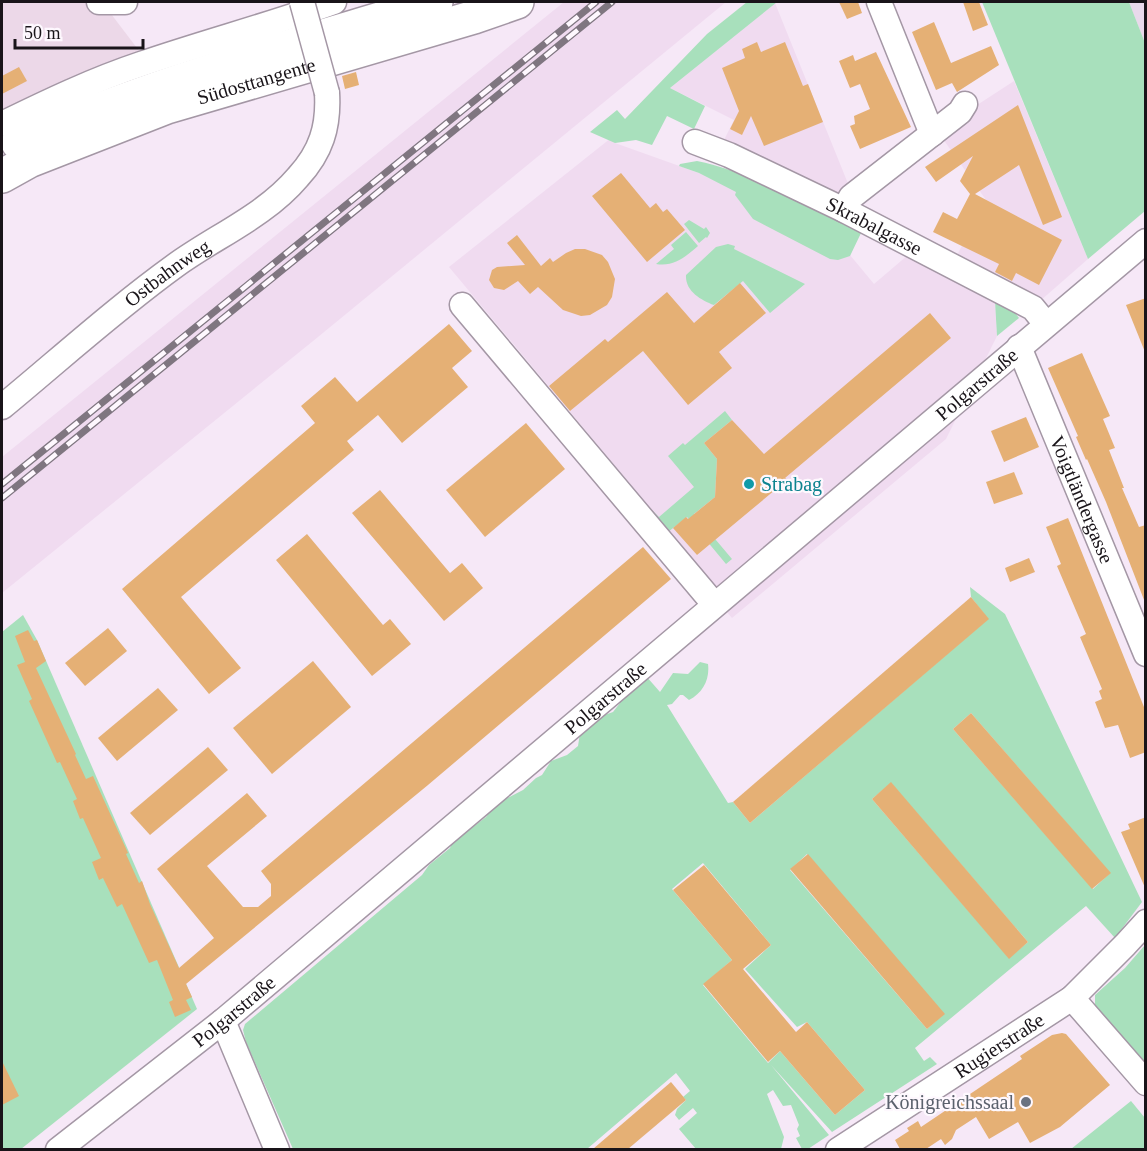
<svg xmlns="http://www.w3.org/2000/svg" width="1147" height="1151" font-family="Georgia,serif">
<style>
.commercial{fill:#ecd8e8}
.built{fill:#f0dbf0}
.education{fill:#e9d9eb}
.green{fill:#a8e0bc;fill-rule:evenodd}
.building{fill:#e5b075}
.lines{fill:none;stroke-linecap:round;stroke-linejoin:round}
.minor-casing{stroke:#a497a5;stroke-width:27}
.highway-casing{stroke:#a497a5;stroke-width:36}
.minor{stroke:#fff;stroke-width:24}
.highway{stroke:#fff;stroke-width:33}
.rail-casing{stroke:#7f7680;stroke-width:7}
.rail{stroke:#fef8fe;stroke-width:4.5;stroke-dasharray:14;stroke-linecap:butt}
.minor-bridge-casing{stroke:#a497a5;stroke-width:27;stroke-linecap:butt}
.minor-bridge{stroke:#fff;stroke-width:24}
.culture-dot{fill:#0f9aa8;stroke:#fef8fe;stroke-width:2}
.worship-dot{fill:#6b7280;stroke:#fef8fe;stroke-width:2}
.labels{text-anchor:middle;dominant-baseline:central;stroke-width:4.5;stroke-linejoin:round;paint-order:stroke}
.street-label{font-size:20px;fill:#191419;stroke:#fef8fe}
.culture-label{font-size:20px;fill:#0d838f;stroke:#fef8fe;text-anchor:start}
.worship-label{font-size:20px;fill:#5b616d;stroke:#fef8fe;text-anchor:end}
</style>
<rect width="100%" height="100%" fill="#f6e8f7"/>
<path class="commercial" d="M2 2H102L143 56 2 116Z"/>
<g class="built">
<path d="M564 2H726L318 337 2 593V457Z"/>
<path d="M775 3 849 186 837 194 724 140 734 120 670 88Z"/>
<path d="M1014 81 1088 259 1040 301 956 257 986 200 943 139 970 122 971 109Z"/>
<path d="M611 138 615 143 699 173 853 249 850 255 874 284 908 255 995 301 997 336 946 439 732 618 626 492 632 486 449 267Z"/>
</g>
<path class="education" d="M1129 2H1145V43Z"/>
<g class="green">
<path d="M747 2H777L670 88 705 106 694 129 667 116 652 145 636 140 615 143 590 132 617 110 625 119 707 34Z"/>
<path d="M982 2H1129L1145 43V211L1088 259Z"/>
<path d="M697 161C752 172 811 207 862 231L850 256 838 260 830 259 753 219 735 195 736 192 699 173 679 166 680 164Z"/>
<path d="M689 220 704 229 706 227 710 233 707 238 706 237 699 243 684 224Z"/>
<path d="M686 232 698 246C685 257 674 267 656 264L674 249 671 245Z"/>
<path d="M728 244 735 246 734 249 805 284 770 313 743 281 714 305C701 300 685 291 686 275L716 247Z"/>
<path d="M995 301 1013 310 1019 318 997 336Z"/>
<path d="M725 411 732 420 704 443 717 459 715 497 694 514 732 559 726 564 687 517 663 536 644 513 650 508 659 517 694 487 668 456 683 443 685 445Z"/>
<path d="M970 587 1005 614 1142 902 1115 938 1086 906 915 1048 924 1061 930 1057 937 1064 832 1132 771 1065 829 1135 808 1149H802L796 1138 800 1136 797 1129 799 1125 791 1105 783 1106 773 1090 767 1094 784 1137 781 1149H696L679 1129 697 1113 693 1108 679 1120 675 1115 677 1109 686 1100 683 1097 690 1091 676 1073 587 1149H293L246 1042 243 1030 245 1024 422 875 429 865 450 848 452 843 486 817 494 805 523 790 536 778 542 775 551 761 567 755 578 746 580 733 596 718 613 712 620 703 619 699 646 676 660 692 673 673 688 674 700 662 708 664C710 679 703 693 689 700L683 695H680L672 704 667 705 728 803 733 802 750 823 988 619 971 597ZM971 713 1110 873 1093 889 953 729ZM891 783 1028 942 1009 958 872 799ZM807 854 944 1014 927 1029 790 870ZM703 863 771 945 745 969 797 1027 807 1022 865 1090 835 1115 780 1051 768 1063 703 985 732 960 672 889Z"/>
<path d="M23 615 37 640 197 1009 21 1149 2 1150V632Z"/>
<path d="M1145 945V1064L1095 1005V995L1125 968Z"/>
<path d="M1131 1101 1145 1118V1149H1071Z"/>
</g>
<g class="building">
<path d="M839 2H858L862 13 847 19Z"/>
<path d="M963 2H979L988 25 973 31Z"/>
<path d="M934 22 951 63 991 46 999 65 957 92 952 83 936 90 912 32Z"/>
<path d="M757 42 761 52 785 42 803 86 808 84 823 122 764 146 751 116 742 135 730 129 739 111 722 68 745 58 742 49Z"/>
<path d="M876 52 911 127 860 149 850 126 855 124 854 116 870 109 860 84 850 88 839 61 853 55 855 61Z"/>
<path d="M19 67 27 81 2 94V76Z"/>
<path d="M356 72 359 85 345 89 342 76Z"/>
<path d="M1018 105 1062 217 1043 225 1019 165 975 194 1062 240 1039 285 1016 273 1012 281 995 272 999 264 933 232 943 212 957 219 970 194 960 181 973 156 936 182 925 167Z"/>
<path d="M621 173 650 208 656 203 663 212 667 209 685 230 647 262 592 196Z"/>
<path d="M517 235 541 266 550 258 553 262 566 253 575 249H585L602 255 608 262 615 279 612 297 607 305 590 315 581 316 563 310 538 287 530 294 518 281 504 290 494 288 489 280 492 270 497 267 525 265 507 243Z"/>
<path d="M740 283 766 313 719 352 732 368 688 405 643 351 570 411 549 386 605 339 608 342 667 292 694 323Z"/>
<path d="M1146 298V352H1145L1126 305Z"/>
<path d="M930 313 951 338 785 478 787 480 697 555 673 528 686 517 688 519 715 497 717 459 704 443 732 420 764 454Z"/>
<path d="M449 324 472 351 452 368 468 387 402 443 378 415 347 441 354 450 181 597 241 668 209 694 122 589 315 423 301 406 335 377 357 402Z"/>
<path d="M1082 353 1110 416 1103 419 1115 448 1109 450 1124 488H1122L1139 527 1146 525V605L1106 502 1087 459 1086 460 1076 437 1078 436 1048 368Z"/>
<path d="M1026 417 1039 447 1004 462 991 431Z"/>
<path d="M526 423 565 469 485 537 446 490Z"/>
<path d="M1014 472 1023 494 994 504 986 482Z"/>
<path d="M380 490 450 573 462 563 483 588 444 621 352 513Z"/>
<path d="M1068 518 1146 712V752L1130 758 1118 725 1105 728 1095 702 1102 699 1099 691 1102 689 1080 637 1086 634 1057 566 1061 564 1046 527Z"/>
<path d="M307 534 383 625 390 619 411 644 372 676 276 560Z"/>
<path d="M643 547 671 579 428 785 186 984 192 997 186 1000 191 1010 175 1017 169 1002 173 1000 157 960 149 963 122 904 117 907 103 878 99 880 92 862 101 858 83 818 80 819 73 801 77 799 60 762 57 763 29 701 32 699 17 665 25 662 15 636 28 630 34 641 37 640 46 661 36 668 76 754 75 755 86 779 93 776 128 853 126 854 139 883 142 881 150 904 179 968 214 938 157 869 247 793 267 816 207 866 243 907H258L271 896V884L261 871Z"/>
<path d="M1029 558 1035 572 1010 582 1005 568Z"/>
<path d="M971 597 989 619 750 823 733 802Z"/>
<path d="M108 628 127 651 85 686 65 663Z"/>
<path d="M313 661 351 707 272 774 233 728Z"/>
<path d="M158 688 178 710 117 761 98 738Z"/>
<path d="M971 713 1111 873 1092 889 953 729Z"/>
<path d="M208 747 228 770 150 835 130 813Z"/>
<path d="M891 782 1028 942 1009 959 872 799Z"/>
<path d="M1146 817V890L1121 832 1130 829 1128 824Z"/>
<path d="M808 854 945 1014 927 1029 790 869Z"/>
<path d="M704 865 771 945 743 969 796 1032 807 1022 865 1090 835 1115 780 1051 768 1062 703 984 732 960 673 890Z"/>
<path d="M1062 1033 1066 1034 1110 1085 1060 1127 1030 1143 1018 1122 989 1139 976 1117 956 1130 952 1139 945 1145 941 1139 926 1149H900L895 1140 909 1131 907 1128 918 1121 921 1127 1022 1059 1020 1056 1052 1035Z"/>
<path d="M2 1061 19 1096 2 1105Z"/>
<path d="M671 1082 686 1100 628 1149H593Z"/>
</g>
<g class="lines">
<g class="minor-casing">
<g id="minor">
<path d="M99 2H125"/>
<path d="M879 2 932 134"/>
<path d="M2 124C47 102 93 80 141 64 205 42 270 25 334 2"/>
<path id="s1" d="M695 142 729 155 844 210 1033 308 1046 324"/>
<path d="M844 210 851 197 960 112 965 104"/>
<path d="M462 305 714 604"/>
<path id="s2" d="M1019 347 1146 654"/>
<path id="s3" d="M2 407C59 360 115 309 176 265 216 236 265 216 298 177 321 152 329 127 327 93"/>
<path d="M1072 998 1146 1083"/>
<path d="M223 1021 277 1150"/>
<path id="s4" d="M58 1150 223 1021 1146 241"/>
<path id="s5" d="M838 1150 1072 998 1125 945 1146 922"/>
</g>
</g>
<g class="highway-casing">
<g id="highway">
<path d="M18 143C152 83 296 45 436 2"/>
<path id="s6" d="M2 176 29 161 167 107 474 17 517 2"/>
</g>
</g>
<use href="#minor" class="minor"/>
<use href="#highway" class="highway"/>
<g class="rail-casing">
<g id="rail">
<path d="M2 484 596 2"/>
<path d="M2 498 612 2"/>
</g>
</g>
<use href="#rail" class="rail"/>
<g class="minor-bridge-casing">
<path id="minor-bridge" d="M302 2 327 93"/>
</g>
<use href="#minor-bridge" class="minor-bridge"/>
</g>
<circle class="culture-dot" cx="749" cy="484" r="6"/>
<circle class="worship-dot" cx="1026" cy="1102" r="6"/>
<g class="labels">
<g class="street-label">
<text stroke="none"><textPath href="#s6" startOffset="272">Südosttangente</textPath></text>
<text stroke="none"><textPath href="#s1" startOffset="198">Skrabalgasse</textPath></text>
<text stroke="none"><textPath href="#s3" startOffset="213">Ostbahnweg</textPath></text>
<text stroke="none"><textPath href="#s4" startOffset="1196">Polgarstraße</textPath></text>
<text stroke="none"><textPath href="#s2" startOffset="165">Voigtländergasse</textPath></text>
<text stroke="none"><textPath href="#s4" startOffset="710">Polgarstraße</textPath></text>
<text stroke="none"><textPath href="#s4" startOffset="224">Polgarstraße</textPath></text>
<text stroke="none"><textPath href="#s5" startOffset="192">Rugierstraße</textPath></text>
</g>
<g class="culture-label">
<text x="761" y="484">Strabag</text>
</g>
<g class="worship-label">
<text x="1014" y="1102">Königreichssaal</text>
</g>
</g>
<rect width="1147" height="1151" fill="none" stroke="#191419" stroke-width="6"/>
<path d="M15 39v9h128v-9" fill="none" stroke="#191419" stroke-width="3"/>
<text x="24" y="39" font-size="18" fill="#191419" stroke="#fef8fe" stroke-width="4.5" paint-order="stroke">50 m</text>
</svg>
